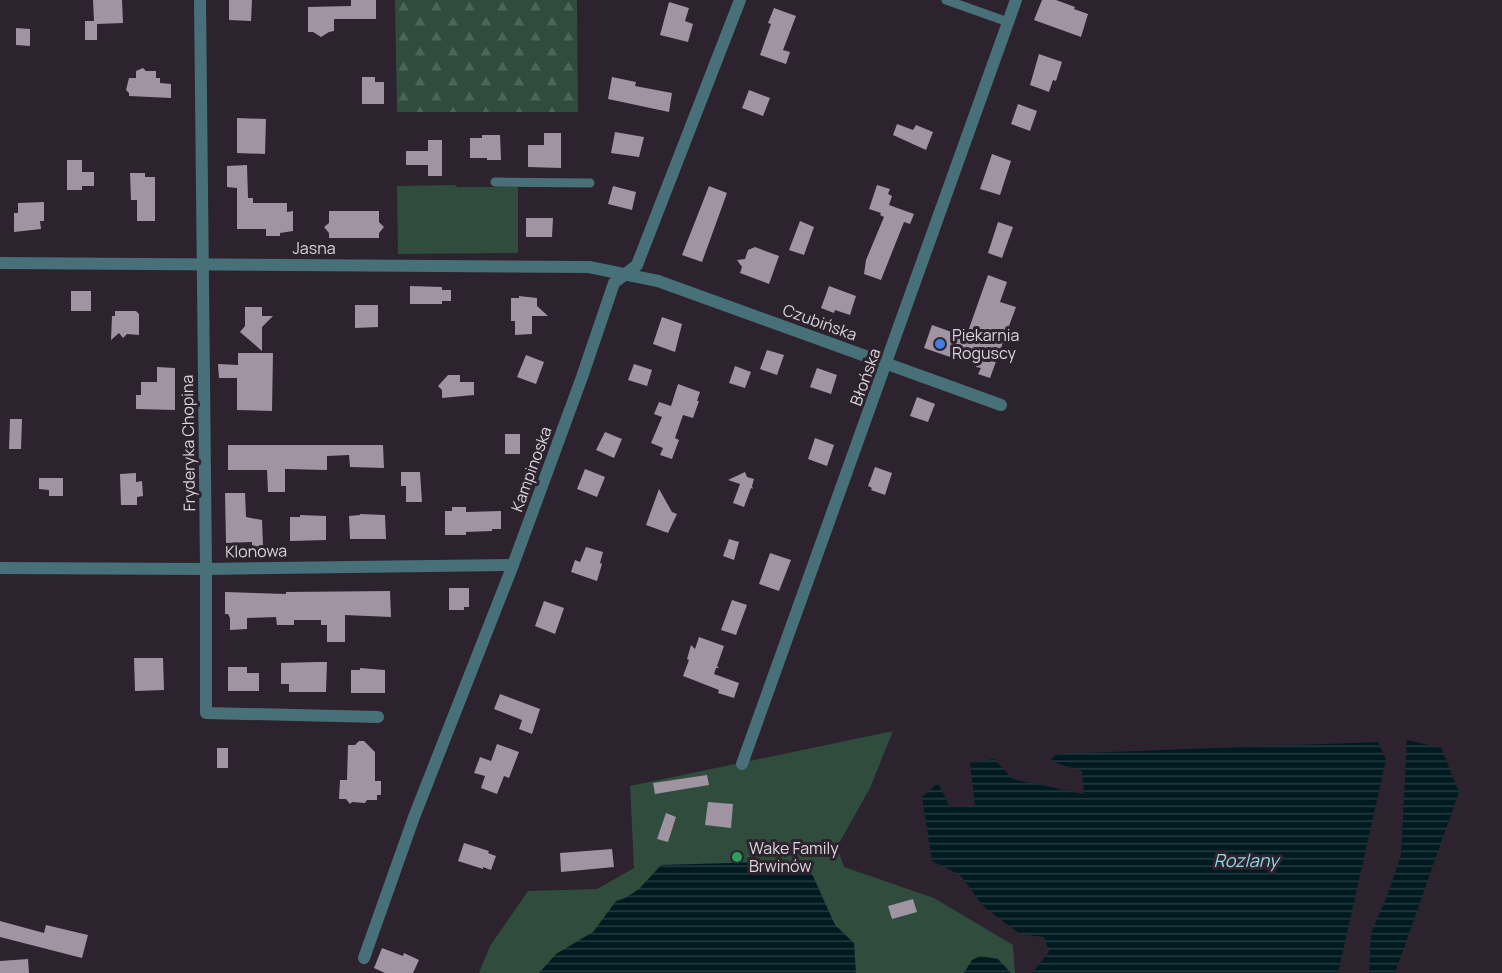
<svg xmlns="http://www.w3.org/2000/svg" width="1502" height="973" font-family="Manrope,sans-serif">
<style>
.green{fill:#2f4c3d}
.forest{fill:url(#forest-firs)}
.water{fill:url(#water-rules)}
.building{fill:#a094a2}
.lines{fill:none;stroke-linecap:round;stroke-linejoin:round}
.service{stroke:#477079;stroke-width:9}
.minor{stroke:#477079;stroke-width:12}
.shop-dot{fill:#3f7fe0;stroke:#2c232e;stroke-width:2}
.leisure-dot{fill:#2e9e5b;stroke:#2c232e;stroke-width:2}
.labels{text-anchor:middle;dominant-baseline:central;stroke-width:6;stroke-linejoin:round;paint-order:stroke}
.street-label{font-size:16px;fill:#dcd5dd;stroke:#2c232e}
.poi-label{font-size:16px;fill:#dcd5dd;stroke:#2c232e;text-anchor:start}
.water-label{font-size:18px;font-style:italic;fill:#8cd8e4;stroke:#2c232e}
</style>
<defs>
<pattern id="forest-firs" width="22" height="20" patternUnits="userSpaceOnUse" patternTransform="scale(1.5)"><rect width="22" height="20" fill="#2f4c3d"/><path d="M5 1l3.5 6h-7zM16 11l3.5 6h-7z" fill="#4d6559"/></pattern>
<pattern id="water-rules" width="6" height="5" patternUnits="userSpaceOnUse" patternTransform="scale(1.5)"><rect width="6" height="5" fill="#001b20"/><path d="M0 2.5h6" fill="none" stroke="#253b40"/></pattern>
</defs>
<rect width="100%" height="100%" fill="#2c232e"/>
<g class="green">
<path d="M456 185 457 187H518V253L398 254 397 186Z"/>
<path d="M893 731 870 788 837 847 844 867 934 898 1013 945 1015 973H479L490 946 528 891 597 889 634 868 630 786Z"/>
</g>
<path class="forest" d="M395 0H577L578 112H397Z"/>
<g class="water">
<path d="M1407 740 1441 748 1459 792 1395 973H1369L1371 933 1387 896 1401 855Z"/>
<path d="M1378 742 1386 760 1338 973H1032L1049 952 1044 937 1020 934 984 907 960 875 932 861 922 797 938 783 950 807 975 806 970 763 994 759 1013 779 1084 794 1082 771 1050 761 1056 754Z"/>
<path d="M766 862 810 873 813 876 835 925 854 943 856 973H539L556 954 593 932 616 901 625 898 639 889 661 865Z"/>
<path d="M980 956 998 959 1011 973H964L972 960Z"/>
</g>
<g class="building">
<path d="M93 0H122L123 23 97 24V40H85V21H94Z"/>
<path d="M229 0H252L251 21 229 20Z"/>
<path d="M351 0H376V19H334V31L329 32 321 37 313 32H308V7L351 6Z"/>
<path d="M1042 0H1056L1075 7 1074 9 1088 14 1081 37 1034 20Z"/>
<path d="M669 2 689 8 685 21 693 24 688 42 660 35Z"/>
<path d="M774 8 796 16 783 50 790 52 786 64 760 55 771 24 768 23Z"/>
<path d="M16 28 30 29V46L16 45Z"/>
<path d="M1039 54 1062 62 1056 81 1053 80 1049 92 1030 85Z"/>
<path d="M143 68 146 71H156V78H160V83L171 84V98L129 96V93L126 90 129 78H136V71Z"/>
<path d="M362 77H375V82H384V104H362Z"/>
<path d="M612 77 636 82 635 86 672 93 669 112 608 99Z"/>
<path d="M749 90 770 98 763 116 742 108Z"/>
<path d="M1018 104 1037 111 1030 131 1011 124Z"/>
<path d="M237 118 266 119 265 154 237 153Z"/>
<path d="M897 124 913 130 916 125 933 132 926 150 893 135Z"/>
<path d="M615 132 644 137 639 157 611 153Z"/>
<path d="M544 133H561V168L528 167V145H544Z"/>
<path d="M482 135H500L501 160H487V158H470V138H482Z"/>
<path d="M428 140H442V176H428V165H406V151H428Z"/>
<path d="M992 154 1011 161 1000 195 980 189Z"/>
<path d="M67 160H82V172H94V186H82V190H67Z"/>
<path d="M247 165 248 198H253V203H287V212L293 211V231L280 233V236H266V229H237V188L227 187V166Z"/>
<path d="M130 173H145V177H155V221H137V200H131Z"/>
<path d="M877 185 890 189 888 194 892 196 889 205 914 214 910 224 904 222 881 280 864 274 866 260 884 217 880 215 881 213 869 209Z"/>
<path d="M613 186 636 192 632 210 608 204Z"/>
<path d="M709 186 727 193 702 262 682 255Z"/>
<path d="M44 202V221H40L41 229 14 232V213H18V203Z"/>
<path d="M329 211H379V222L384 227 379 233V238H329V233L324 227 329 223Z"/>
<path d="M526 218H553L552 237H526Z"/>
<path d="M800 221 814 227 804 255 789 250Z"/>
<path d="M998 222 1013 227 1002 258 988 253Z"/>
<path d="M755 247 779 256 769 284 740 273 742 267 737 260 745 259 748 250Z"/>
<path d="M988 275 1007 282 1000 302 1016 307 990 378 978 374 981 368 976 367 979 358 953 349 950 357 924 348 932 325 966 337Z"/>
<path d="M410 286 442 287V290H451V301H442V304H410Z"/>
<path d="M829 286 856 296 850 315 835 310 834 313 821 308Z"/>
<rect x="71" y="291" width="20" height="20"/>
<path d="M519 296 537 298V306L548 316H532V334L515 335V321H511V298H519Z"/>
<path d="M355 305H378V327L355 328Z"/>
<path d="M245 307H262V316H273L262 327V351L240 332 245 326Z"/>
<path d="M115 311H136L139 314V335L127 334 123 338 119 333 111 340 112 316H115Z"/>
<path d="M662 317 682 324 675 352 653 344Z"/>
<path d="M767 350 784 355 777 375 760 369Z"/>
<path d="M238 353H273L272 411 237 410V378H219L218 364 238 365Z"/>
<path d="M526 355 544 362 536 384 517 377Z"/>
<path d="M634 364 652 370 647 386 628 380Z"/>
<path d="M735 366 751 372 745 388 729 383Z"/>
<path d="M157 367 175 368V410L136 409V395H141V382H157Z"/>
<path d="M817 368 837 375 831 394 810 387Z"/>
<path d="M448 375H460V382H474V395L442 398V390L438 386Z"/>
<path d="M678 384 700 392 697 401H699L693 418 683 415 675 438 679 440 672 459 660 455 663 448 651 443 662 417 654 414 659 402 671 406Z"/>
<path d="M917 397 935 404 928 422 910 416Z"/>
<path d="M10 419H22L21 449H9Z"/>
<path d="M605 432 622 439 614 458 596 450Z"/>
<rect x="505" y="434" width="15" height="20"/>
<path d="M815 438 834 445 827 466 808 459Z"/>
<path d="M228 445H383L384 468 350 467 349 455 327 456V470L285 469V492H268L267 470H228Z"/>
<path d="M875 467 892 473 885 495 871 490 872 488 868 486Z"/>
<path d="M585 469 605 477 597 497 577 489Z"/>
<path d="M401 472H420L422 502H406V486H401Z"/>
<path d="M745 472 747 477 754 479 752 486 753 489 751 488 744 507 733 503 740 484 728 480Z"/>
<path d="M136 473V482L142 481 143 496 137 497V505H121L120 474Z"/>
<path d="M39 478H63V496H49V490L39 489Z"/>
<path d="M659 489 672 512 677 514 668 533 646 525Z"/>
<path d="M225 493H245L246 517 262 520 263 546 252 547V542L226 543Z"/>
<path d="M452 507H466V512L501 511V529H492V531L466 532V535H445V511H452Z"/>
<path d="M360 514 385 515 386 539H350L349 516 360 515Z"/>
<path d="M300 515 326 516V540L290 541V517H300Z"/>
<path d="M729 539 739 542 734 560 723 556Z"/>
<path d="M586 547 603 552 600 563 602 564 597 581 571 572 575 560 580 562Z"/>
<path d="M770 553 791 560 779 591 759 584Z"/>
<path d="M449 588H469V607H464V610H449Z"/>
<path d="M390 591 391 617 345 615V642H327V625H321V620H294V625H277L276 617 247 618V629L230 630V618L228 614H225V592L286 594V592Z"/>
<path d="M732 600 747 605 736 635 721 630Z"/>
<path d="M544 601 564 608 555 634 535 626Z"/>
<path d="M699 637 724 646 717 666 719 668H716L714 674 739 683 734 698 718 693 719 690 683 676 689 660 687 659 691 645 695 649Z"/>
<path d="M134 658H163L164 690 135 691Z"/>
<path d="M316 662H327L326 692H289V684H281V663Z"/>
<path d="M228 667H247V673H259V691H228Z"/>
<path d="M360 668 385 670V693H351V670H360Z"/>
<path d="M500 694 540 709 532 734 519 729 522 720 494 709Z"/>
<path d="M359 741H364L375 752V781H381V795H377V800H367L365 803 352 802 350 804 346 799H339L340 780H347L348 745H355Z"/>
<path d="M497 744 519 752 509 778 504 776 497 794 481 788 485 776 474 773 480 757 491 761Z"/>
<rect x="217" y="748" width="11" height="20"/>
<path d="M707 775 709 785 655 794 653 783Z"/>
<path d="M708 802 733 804 731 828 705 825Z"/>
<path d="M666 813 676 817 668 842 657 839Z"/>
<path d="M464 843 489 851 488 853 496 856 491 870 483 867V869L458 861Z"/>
<path d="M612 849 614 867 561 872 560 853Z"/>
<path d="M913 899 917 912 892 919 888 906Z"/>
<path d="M0 921 44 933 46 925 88 935 82 958 0 937Z"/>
<path d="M382 948 403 956 404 953 419 960 413 973H385L374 968Z"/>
<path d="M28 959 29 973H0V961Z"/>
</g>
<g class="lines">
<g class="service">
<path d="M946 0 1008 22"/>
<path d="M495 182 590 183"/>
</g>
<g class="minor">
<path d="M200 0 206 569V713L378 717"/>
<path d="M0 263 589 267 658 281 1001 405"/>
<path d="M0 568 206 569 513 565"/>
<path d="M742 764 1016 0"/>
<path d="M364 958 414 817 513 565 582 377 614 283 637 265 740 0"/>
</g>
</g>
<circle class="shop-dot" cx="940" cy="344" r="6"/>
<circle class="leisure-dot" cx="737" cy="857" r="6"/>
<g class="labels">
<g class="street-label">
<text x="314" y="248">Jasna</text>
<text transform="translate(820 322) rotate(20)">Czubińska</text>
<text transform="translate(865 377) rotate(-70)">Błońska</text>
<text transform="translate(188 443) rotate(-91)">Fryderyka Chopina</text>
<text transform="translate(531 469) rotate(-70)">Kampinoska</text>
<text transform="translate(256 551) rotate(-1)">Klonowa</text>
</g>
<g class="poi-label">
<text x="952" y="335">Piekarnia<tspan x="952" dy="18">Roguscy</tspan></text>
<text x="749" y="848">Wake Family<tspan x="749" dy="18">Brwinów</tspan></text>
</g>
<g class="water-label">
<text x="1246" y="860">Rozlany</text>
</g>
</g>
</svg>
